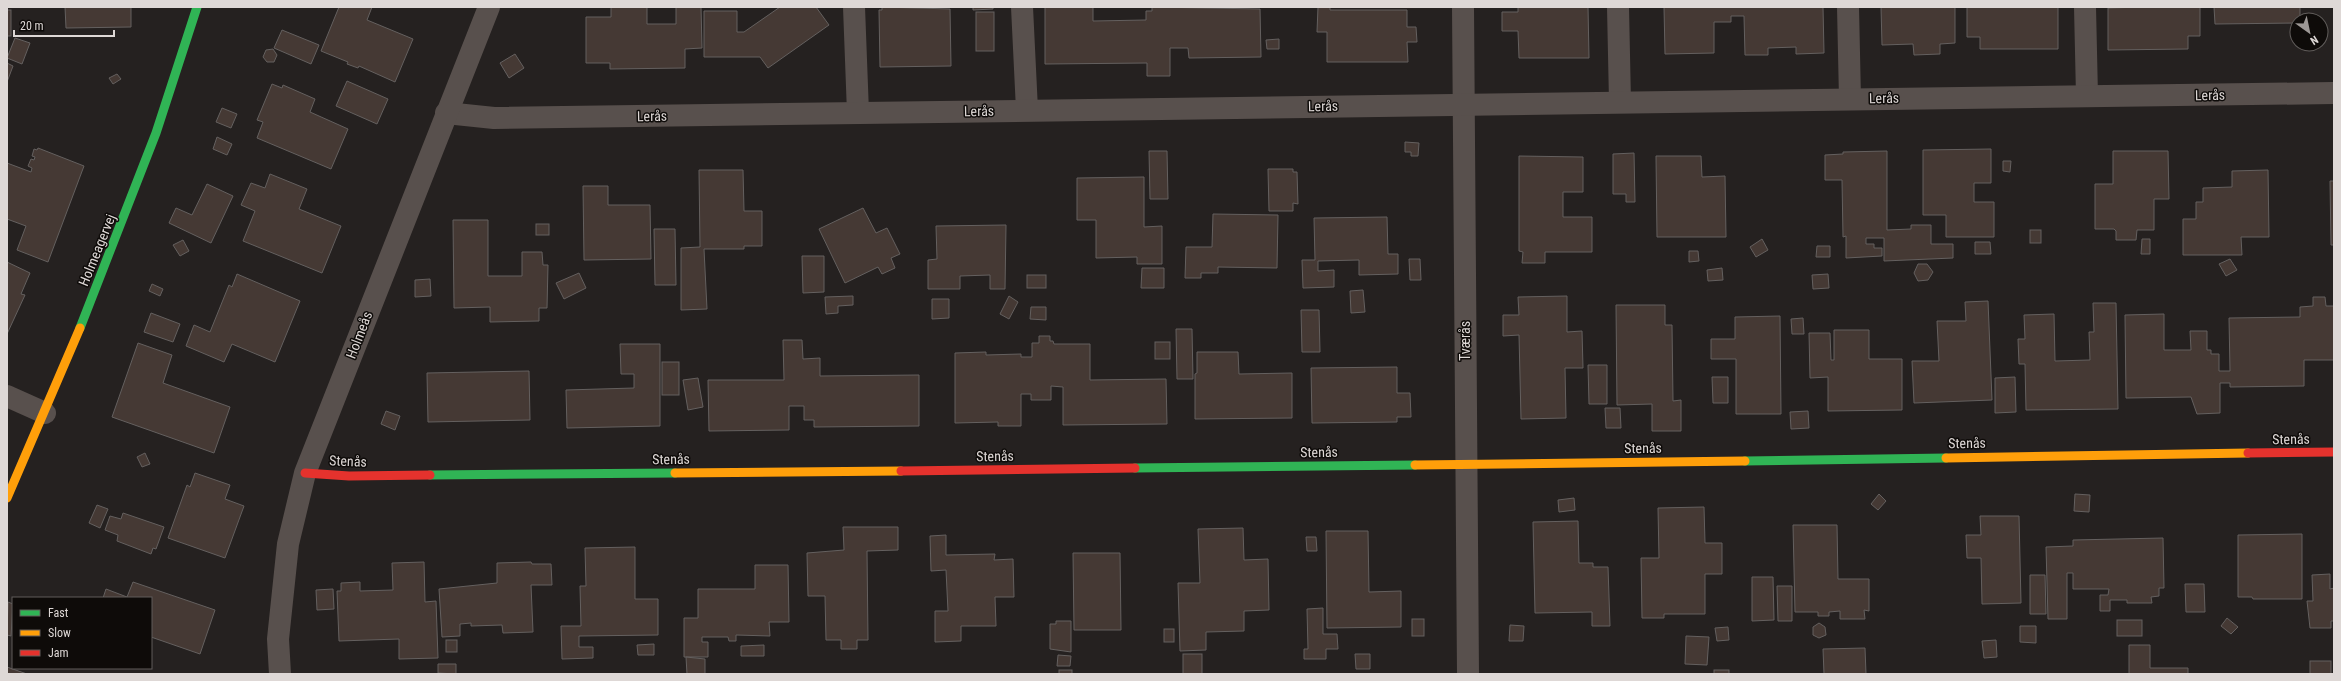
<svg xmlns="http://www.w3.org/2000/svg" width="2341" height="681" font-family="'Roboto Condensed',sans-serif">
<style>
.building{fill:#453934;stroke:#64605f}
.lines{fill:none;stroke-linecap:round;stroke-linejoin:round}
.street{stroke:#58504d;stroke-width:22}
.fast{stroke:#30b455;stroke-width:9}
.slow{stroke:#ff9f0a;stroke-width:9}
.jam{stroke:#e5322d;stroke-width:9}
.labels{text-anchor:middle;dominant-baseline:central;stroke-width:3;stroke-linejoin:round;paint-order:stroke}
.street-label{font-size:14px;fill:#ded8d6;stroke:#0e0b09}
</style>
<rect width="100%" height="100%" fill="#252120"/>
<g class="building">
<path d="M65 7H131V27L66 28Z"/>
<path d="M339 7H372L367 20 413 39 395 82 359 66 358 68 347 64 348 62 321 51Z"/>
<path d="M611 7H647V24H676V7H701L702 48 685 49V68L610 69V63H586V17H611Z"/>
<path d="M780 7H816L829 25 768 68 760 57H704V11H737V32H744Z"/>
<path d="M882 7 950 9 951 66 880 67 879 10H882Z"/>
<path d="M973 7H993V9L973 10Z"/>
<path d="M1045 7H1093V21L1146 20V11H1152V7L1260 9 1261 57 1189 58 1188 48H1170V76H1147V63L1045 64Z"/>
<path d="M1318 7H1330V10H1407V27H1416L1417 42H1407L1408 62H1327V32H1317Z"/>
<path d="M1518 7H1588L1589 58H1519L1518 31H1502V12H1518Z"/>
<path d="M1664 7H1823L1824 53 1796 54V47L1768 48V55H1745L1744 16H1731V22H1714V53L1665 54Z"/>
<path d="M1881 7H1955V43L1940 44V54L1914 55 1913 44 1882 45Z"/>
<path d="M1967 7H2058V49H1980V37H1967Z"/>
<path d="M2143 7H2200V36H2188V49L2108 50V8Z"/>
<path d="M2214 7H2300V20H2297V23L2215 24Z"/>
<rect x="7" y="10" width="4" height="26"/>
<rect x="976" y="12" width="18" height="39"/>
<path d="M282 30 319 45 311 64 274 48Z"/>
<path d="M15 38 30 43 22 64 7 58Z"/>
<path d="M1279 39V49H1267L1266 40Z"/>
<path d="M273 49 277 55 274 62H267L263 57 266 50Z"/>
<path d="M515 54 524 68 509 78 500 63Z"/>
<path d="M7 63 13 66 7 82Z"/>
<path d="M117 74 121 79 113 84 109 78Z"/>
<path d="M347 81 388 99 377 124 336 106Z"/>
<path d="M272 84 282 88 283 85 315 99 310 112 348 129 331 169 257 138 263 122 257 120Z"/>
<path d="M222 108 237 114 231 128 216 122Z"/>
<path d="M217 137 232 144 227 155 213 149Z"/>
<path d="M1405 142 1419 143 1418 156H1411V152H1405Z"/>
<path d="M38 148 84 166 48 262 17 250 26 226 7 219V163L31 172 32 168 28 166 31 159 34 160 35 157 32 156 34 149 37 150Z"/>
<path d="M1991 149V183H1974V202H1994V237H1946V215H1923V150Z"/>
<path d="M1149 151H1167L1168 199H1150Z"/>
<path d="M1887 151V230L1911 229V225H1931V244H1953V258L1884 261V238H1866V244H1874V248H1882V256L1846 258V236L1843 237 1842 180H1825V155L1843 154V152Z"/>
<path d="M2113 151H2168L2169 199H2154V230H2137L2136 240H2116V231L2114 229H2095V184H2113Z"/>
<path d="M1634 153 1635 202H1626V194H1613V154Z"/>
<path d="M1519 156 1583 157V192H1563V217H1592V252H1545V263H1522L1523 252 1519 251Z"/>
<path d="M1656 156H1701L1702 177 1725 176 1726 237H1657Z"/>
<path d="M2003 161H2011L2010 172 2003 171Z"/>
<path d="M1268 169H1293V172H1297L1298 204 1293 203V211H1269Z"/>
<path d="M699 170H743L744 211H762V246H744V249H704L707 309 681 310V248L700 247Z"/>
<path d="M2268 170 2269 237H2241L2242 255H2183V219H2196V202H2203V188L2232 187V171Z"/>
<path d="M270 174 307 189 299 209 341 226 322 273 243 241 255 211 241 205 251 183 265 188Z"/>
<path d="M1144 177V227L1162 226V264H1137V257L1096 258V220H1077V178Z"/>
<path d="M2330 181H2334V245H2331Z"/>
<path d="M207 184 233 196 211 243 169 223 176 208 192 215Z"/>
<path d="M583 186H608V205H650L651 259 584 260Z"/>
<path d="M863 208 876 233 887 228 900 254 891 258 895 268 882 274 878 267 845 283 819 229Z"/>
<path d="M1213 214 1278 215 1277 268 1218 267V273H1201V278H1185L1186 247H1212Z"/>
<path d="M1387 217 1388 254H1398V274L1359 275V260L1318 261V271L1334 270V287L1303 288 1302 260H1315L1314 218Z"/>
<path d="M453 220H488V276H522V252H542L543 265H548L547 308H539V321L490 322V307L454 308Z"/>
<rect x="536" y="224" width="13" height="11"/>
<path d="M1006 225 1005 289H990V275L960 276V289H928V260L937 259 936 226Z"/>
<path d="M654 229H675L676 285H655Z"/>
<rect x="2030" y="230" width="11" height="13"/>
<path d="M1762 239 1768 250 1756 257 1750 247Z"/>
<path d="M2142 239H2150V254H2141Z"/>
<path d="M183 240 189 251 180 256 173 245Z"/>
<path d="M1975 242H1990L1991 254H1975Z"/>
<path d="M1817 246H1830V257H1816Z"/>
<path d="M1689 251H1698L1699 261 1689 262Z"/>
<path d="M802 256H824V292L803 293Z"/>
<path d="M1409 259H1420L1421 280H1410Z"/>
<path d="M2230 259 2237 270 2226 276 2219 264Z"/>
<path d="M7 262 30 273 21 294 25 295 7 334Z"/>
<path d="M1918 264H1927L1933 272 1928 280 1918 281 1914 273Z"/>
<path d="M1142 268H1164V288H1141Z"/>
<path d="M1722 268 1723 280 1708 281 1707 270Z"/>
<path d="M579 273 586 288 564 299 556 283Z"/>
<path d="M237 274 300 301 275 362 232 344 224 362 186 346 194 325 210 332 229 285 232 287Z"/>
<path d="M1828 274 1829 288 1813 289 1812 275Z"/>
<rect x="1027" y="275" width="19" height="13"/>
<path d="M430 279 431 296 415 297V280Z"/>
<path d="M152 284 163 289 160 296 149 291Z"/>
<path d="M1363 290 1365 312 1351 313 1350 291Z"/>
<path d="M853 296V305L838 306V313L826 314 825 297Z"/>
<path d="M1009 296 1018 302 1009 319 1000 314Z"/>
<path d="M1567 296V332L1582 331 1583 368H1565L1566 418 1521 419 1519 335 1503 336V315H1519L1518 297Z"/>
<path d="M2313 297H2325L2326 306H2334V360H2304V386L2230 387V383H2220V413L2197 414 2191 397 2126 398 2125 315 2164 314V350H2191L2190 331H2207V350H2211V354H2219V371H2230L2229 318 2300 317V307L2313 306Z"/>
<path d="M932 299H949V318L932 319Z"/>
<path d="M1988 301 1992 400 1914 403 1912 361H1939L1937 321H1966L1965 302Z"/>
<path d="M2093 303H2116L2118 409 2026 410 2025 364H2019L2018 339H2025L2024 315 2054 314 2055 361 2090 360 2089 332H2094Z"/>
<path d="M1616 305H1665V325H1672L1673 401 1681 400V431H1652V404L1617 405Z"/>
<path d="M1031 307H1046V320L1030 319Z"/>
<path d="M1301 310H1319L1320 352H1302Z"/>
<path d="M151 313 180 324 173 342 144 332Z"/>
<path d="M1780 316 1781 414H1736V359H1711V339H1735V317Z"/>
<path d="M1803 318 1804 334H1792L1791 319Z"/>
<path d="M1176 329H1192L1193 379H1177Z"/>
<path d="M1834 330H1869V359H1902V410L1828 411V377L1810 378 1809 333H1830L1831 360H1834Z"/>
<path d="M1039 336H1050V341H1053L1054 344H1090V380L1166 379 1167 424 1063 425V387L1051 386V400H1031V394H1021V426H998V422L955 423V353L986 352V355L1021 354V357H1032V343H1039Z"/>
<path d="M783 340H802L803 359 820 358V376L919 375V426L814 427V420H804V406H789V430L709 431 708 380H784Z"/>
<rect x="1155" y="342" width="15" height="17"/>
<path d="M138 343 172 355 163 383 230 407 214 453 112 417Z"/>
<path d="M620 344H660V426L567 428 566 390 634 388V374H621Z"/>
<path d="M1197 352H1238L1239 374 1292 373V418L1195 419V374L1197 373Z"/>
<rect x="662" y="362" width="17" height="33"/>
<path d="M1588 365H1607V404H1589Z"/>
<path d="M1397 367V393H1410L1411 417H1397V422L1312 423 1311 368Z"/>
<path d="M529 371 530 420 428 422 427 373Z"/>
<path d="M1712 377H1728V403H1713Z"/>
<path d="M2015 377 2016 412 1995 413V378Z"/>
<path d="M698 378 703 407 688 410 683 380Z"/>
<path d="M1605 408H1620L1621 428H1606Z"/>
<path d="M386 411 400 416 395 430 381 424Z"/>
<path d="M1808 411 1809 428 1791 429 1790 412Z"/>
<path d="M145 453 150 464 142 467 137 457Z"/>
<path d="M195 473 230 485 225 499 244 506 225 558 168 538 187 485 190 487Z"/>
<path d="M1879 494 1886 501 1878 510 1871 504Z"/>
<path d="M2075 494 2090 495 2089 512 2074 511Z"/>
<path d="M1574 498 1575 510 1559 512 1558 500Z"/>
<path d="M97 505 108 509 100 528 89 523Z"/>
<path d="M1704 507 1705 543H1722V574H1705V614H1664V618H1642L1641 558H1659L1658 508Z"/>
<path d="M123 513 164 527 156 549 153 548 151 554 117 541 118 535 105 530 110 516 121 519Z"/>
<path d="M1980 516H2019L2021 603 1982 604 1981 558H1967L1966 535H1981Z"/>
<path d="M1578 521 1579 563H1593V567H1608L1610 626H1592V612L1535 613 1533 522Z"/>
<path d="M1793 525H1837L1838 579H1869V611L1864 610 1865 619H1840V611L1829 612V616H1818V612H1795Z"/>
<path d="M843 527H898V550L867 551 868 640H857V649H841V640H826L825 596H808L807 553 844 550Z"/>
<path d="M1243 528 1244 560 1268 559 1269 610 1244 611V631L1206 632V650L1180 651 1178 583H1200L1198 529Z"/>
<path d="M1326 531H1368L1369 592 1401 591V627L1327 628Z"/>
<path d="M2302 534V599H2253L2252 597H2238V535Z"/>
<path d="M946 535V555L995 554 994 560 1013 559 1014 597H995L996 626H961V641L935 642V611H948L946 570 931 571 930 536Z"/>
<path d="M1306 537H1316L1317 551H1307Z"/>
<path d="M2163 538 2164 588H2159V596L2151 597 2152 603H2127V600H2110V611H2100V595H2108L2109 589H2073V573H2067V619H2048L2046 547 2073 546V540Z"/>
<path d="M635 547V599H658V635L579 636V647H593V658L562 659 561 626H581L580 586H586L585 548Z"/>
<path d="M1073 553H1120L1121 630H1074Z"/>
<path d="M424 562 425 602 436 601 438 658 399 659V639L339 641 337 591H341V583L360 582V591L393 590 392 563Z"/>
<path d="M531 562 532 564H551L552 585H531L533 632 503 633 502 625 471 626V623L460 624V636L442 637 439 589 497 583V563Z"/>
<path d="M755 565H788L789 622H769L770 636 736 635V641H729L728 637H702V642H708V657H684V618H698V589H755Z"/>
<path d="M2330 574V589L2334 588V621H2331V628H2310L2307 601H2313L2312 575Z"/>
<path d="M2030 575H2045L2046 614H2030Z"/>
<path d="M1752 577H1773L1774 620 1752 621Z"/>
<path d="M133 582 215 610 200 654 151 637V598H103L106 589 127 597Z"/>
<path d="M2185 584H2204L2205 612H2186Z"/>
<path d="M1777 586H1792V621H1778Z"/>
<path d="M333 589 334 609 317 610 316 590Z"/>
<path d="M8 602 13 604 11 636 7 635Z"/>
<path d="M1323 608V634H1337L1338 649H1326V659H1304V649H1308L1307 609Z"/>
<path d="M2227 618 2238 627 2231 634 2221 626Z"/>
<rect x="1412" y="619" width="12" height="17"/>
<rect x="2117" y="620" width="25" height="16"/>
<path d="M1056 621H1071V652L1050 649V624H1056Z"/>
<path d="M1819 623 1825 627 1826 635 1819 638 1813 635V627Z"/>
<path d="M1510 625 1524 626 1523 641H1509Z"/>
<path d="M2020 626H2036V643L2020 642Z"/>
<path d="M1728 627 1729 640 1717 641 1715 628Z"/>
<rect x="1164" y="629" width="10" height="13"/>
<path d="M1686 636 1709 637 1707 665 1685 664Z"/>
<rect x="446" y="640" width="11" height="12"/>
<path d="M1996 640 1997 657 1984 658 1982 641Z"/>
<path d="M654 644V655H638L637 645Z"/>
<path d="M764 645V656H741V646Z"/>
<path d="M2129 645H2150V668H2188V674H2129Z"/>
<path d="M1865 648 1866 674H1824L1823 649Z"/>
<rect x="1183" y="654" width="19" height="20"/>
<path d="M1355 654H1370V669H1356Z"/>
<path d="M1058 655 1071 656 1070 666H1057Z"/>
<path d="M686 657 705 659V674H687Z"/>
<rect x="2310" y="661" width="21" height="13"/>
<path d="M438 664H456V674L438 673Z"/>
<path d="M7 667 27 674H7Z"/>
<rect x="1059" y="670" width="13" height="4"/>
<rect x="1714" y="670" width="15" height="4"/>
</g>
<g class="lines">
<g class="street">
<path d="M854 7 858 113"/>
<path d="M1022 7 1027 110"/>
<path d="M1463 7 1468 674"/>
<path d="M1618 7 1620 102"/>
<path d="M1848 7 1850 99"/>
<path d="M2085 7 2087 96"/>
<path d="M446 113 494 118 2333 93"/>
<path d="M7 396 45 413"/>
<path d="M280 674 278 639 288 544 305 473 489 7"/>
</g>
<g class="fast">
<path d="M80 328 156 133 197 7"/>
<path d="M1745 461 1946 458"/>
<path d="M1135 468 1415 465"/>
<path d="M430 475 675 473"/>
</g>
<g class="slow">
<path d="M1946 458 2248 453"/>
<path d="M1415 465 1745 461"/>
<path d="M675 473 901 471"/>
<path d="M7 498 80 328"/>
</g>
<g class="jam">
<path d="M2248 453 2334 452"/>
<path d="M901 471 1135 468"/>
<path d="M305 473 349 476 430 475"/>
</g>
</g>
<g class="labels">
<g class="street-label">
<text transform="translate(2210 95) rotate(-1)">Lerås</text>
<text transform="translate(1884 98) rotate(-1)">Lerås</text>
<text transform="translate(1323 106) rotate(-1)">Lerås</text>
<text transform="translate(979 111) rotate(-1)">Lerås</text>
<text transform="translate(652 116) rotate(-1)">Lerås</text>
<text transform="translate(97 250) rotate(-68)">Holmeagervej</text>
<text transform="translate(359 335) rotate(-69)">Holmeås</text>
<text transform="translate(1465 341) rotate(-90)">Tværås</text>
<text transform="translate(2291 439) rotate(-1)">Stenås</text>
<text transform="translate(1967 443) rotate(-1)">Stenås</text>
<text transform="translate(1643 448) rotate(-1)">Stenås</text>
<text transform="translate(1319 452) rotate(-1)">Stenås</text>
<text transform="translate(995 456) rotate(-1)">Stenås</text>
<text transform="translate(671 459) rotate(-1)">Stenås</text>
<text transform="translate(348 461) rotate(2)">Stenås</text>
</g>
</g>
<rect width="2341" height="681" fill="none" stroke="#ded8d6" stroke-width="16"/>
<rect x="12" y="597" width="140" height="72" fill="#0e0b09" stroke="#615d5b"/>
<rect x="20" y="610" width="20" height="6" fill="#30b455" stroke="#615d5b"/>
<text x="48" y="617" font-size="12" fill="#ded8d6">Fast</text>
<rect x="20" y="630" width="20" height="6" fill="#ff9f0a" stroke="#615d5b"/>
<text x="48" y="637" font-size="12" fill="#ded8d6">Slow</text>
<rect x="20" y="650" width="20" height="6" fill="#e5322d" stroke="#615d5b"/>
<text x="48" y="657" font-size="12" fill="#ded8d6">Jam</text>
<g transform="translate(2309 32) rotate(147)"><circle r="19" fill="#0e0b09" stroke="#615d5b"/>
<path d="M0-3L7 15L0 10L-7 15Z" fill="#9d9896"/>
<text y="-6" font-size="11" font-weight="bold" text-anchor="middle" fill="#ded8d6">N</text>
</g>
<path d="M14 30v6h100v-6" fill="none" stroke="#ded8d6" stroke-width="2"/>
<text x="20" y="30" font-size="12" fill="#ded8d6" stroke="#0e0b09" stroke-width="3" paint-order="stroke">20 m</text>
</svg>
